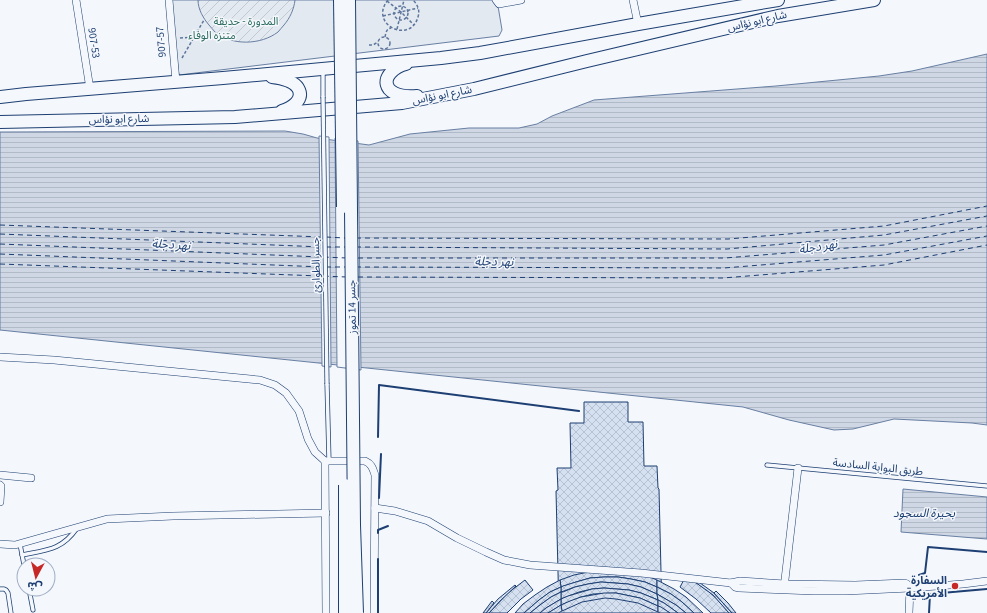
<svg xmlns="http://www.w3.org/2000/svg" width="987" height="613" font-family="'Source Sans 3','Noto Sans Arabic',sans-serif">
<style>
.green{fill:#e3e9f0;stroke:#687fa3}
.garden{fill:url(#garden-furrows);stroke:#687fa3}
.water{fill:url(#water-rules);stroke:#687fa3}
.pier{fill:#f4f7fb;stroke:#687fa3}
.lines{fill:none;stroke-linecap:round;stroke-linejoin:round}
.ferry{stroke:#1d3f73;stroke-width:1;stroke-dasharray:5 4;stroke-linecap:butt}
.building{fill:url(#building-cross-hatch);stroke:#1d3f73}
.lane-casing{stroke:#1d3f73;stroke-width:5}
.street-casing{stroke:#1d3f73;stroke-width:8}
.primary-casing{stroke:#1d3f73;stroke-width:14}
.path{stroke:#5e769c;stroke-width:1.5;stroke-dasharray:3 2;stroke-linecap:butt}
.lane{stroke:#f4f7fb;stroke-width:3.5}
.street{stroke:#f4f7fb;stroke-width:7}
.primary{stroke:#f4f7fb;stroke-width:12}
.lane-bridge-casing{stroke:#1d3f73;stroke-width:5;stroke-linecap:butt}
.primary-bridge-casing{stroke:#1d3f73;stroke-width:14;stroke-linecap:butt}
.lane-bridge{stroke:#f4f7fb;stroke-width:3.5}
.primary-bridge{stroke:#f4f7fb;stroke-width:12}
.wall{stroke:#1d3f73;stroke-width:2}
.poi-dot{fill:#c62828;stroke:#f4f7fb;stroke-width:1.5}
.labels{text-anchor:middle;dominant-baseline:central;stroke-width:3;stroke-linejoin:round;paint-order:stroke}
.park-label{font-size:11px;fill:#2c6c60;stroke:#f4f7fb}
.street-label{font-size:11px;fill:#1d3f73;stroke:#f4f7fb}
.poi-label{font-size:11px;font-weight:bold;fill:#1d3f73;stroke:#f4f7fb;text-anchor:end}
.water-label{font-size:12px;font-style:italic;fill:#1d3f73;stroke:#f4f7fb}
</style>
<defs>
<pattern id="garden-furrows" width="10" height="10" patternUnits="userSpaceOnUse"><rect width="10" height="10" fill="#e3e9f0"/><path d="M-1 1l2-2M0 10L10 0M9 11l2-2" fill="none" stroke="#c2c9d1"/></pattern>
<pattern id="water-rules" width="6" height="5" patternUnits="userSpaceOnUse"><rect width="6" height="5" fill="#cfd7e4"/><path d="M0 2.5h6" fill="none" stroke="#b1bac7"/></pattern>
<pattern id="building-cross-hatch" width="8" height="8" patternUnits="userSpaceOnUse"><rect width="8" height="8" fill="#d5e0f0"/><path d="M0 0l8 8M0 8l8-8" fill="none" stroke="#b6c1d1"/></pattern>
</defs>
<rect width="100%" height="100%" fill="#f4f7fb"/>
<path class="green" d="M172 0H497L502 30 499 36 179 75 174 38Z"/>
<path class="garden" d="M198 0H295C294 9 290 18 284 25 282 27 280 30 278 32 261 45 232 46 215 32 213 30 211 27 209 25 203 18 198 9 198 0Z"/>
<g class="water">
<path d="M987 54V425L972 423 894 419 853 429 834 430 789 420 743 407 0 330V132L285 131 303 134 317 138 369 145 410 134 469 128H519L537 124 552 116 594 100 776 86 879 76 912 71Z"/>
<path d="M903 489 987 497V539L901 532Z"/>
</g>
<g class="pier">
<path d="M319 136 329 137 331 367 322 366Z"/>
<path d="M335 138 358 141 361 370 337 367Z"/>
</g>
<g class="lines">
<g class="ferry">
<path d="M0 225 323 237"/>
<path d="M0 234 323 247"/>
<path d="M326 237 345 238"/>
<path d="M356 238 728 239 884 226 987 206"/>
<path d="M0 244 347 258"/>
<path d="M326 247H345"/>
<path d="M356 247 727 249 884 235 987 216"/>
<path d="M0 254 323 267"/>
<path d="M358 258H725L884 245 987 226"/>
<path d="M0 264 347 277"/>
<path d="M326 267H345"/>
<path d="M356 267 724 268 884 255 987 236"/>
<path d="M358 277 723 278 884 265 987 245"/>
</g>
</g>
<g class="building">
<path d="M584 402H628V422H643L644 466H657L658 488 659 489 662 613H559L556 491 558 490 557 468H571L570 423H584Z"/>
<path d="M589 572 647 576 657 580V587L645 582 631 579 618 577H604L590 578 576 582 561 587 560 580 574 575Z"/>
<path d="M686 576 695 582 708 591 717 599 729 613H711L696 599 680 587Z"/>
<path d="M604 577H618L631 579 645 582 657 587V594L641 587 628 584 615 583 601 582 588 584 575 587 561 592V587L563 586 576 582 590 578Z"/>
<path d="M525 580 533 590 521 599 507 613H489L508 593Z"/>
<path d="M560 580 561 587 550 592 539 600 524 613H515L523 604 535 595 547 587Z"/>
<path d="M657 580 674 589 686 597 703 613H694L682 602 671 594 657 587Z"/>
<path d="M696 580 714 593 732 613H729L713 595 695 582Z"/>
<path d="M601 582 628 584 641 587 657 594 658 600 641 593 629 590 604 588 592 589 579 592 561 599V592H563L575 587 588 584Z"/>
<path d="M515 585 516 586 500 601 489 613H486L498 599Z"/>
<path d="M561 587V592L551 597 540 605 530 613H524L539 600 550 592Z"/>
<path d="M657 587 671 594 682 602 694 613H686L676 605 657 594Z"/>
<path d="M604 588 629 590 641 593 658 600V606L640 598 616 593 593 594 581 597 561 605V599L568 596 592 589Z"/>
<path d="M716 591 728 603 736 613H732L714 593Z"/>
<path d="M561 592V599L546 608 540 613H530L540 605 551 597Z"/>
<path d="M604 593H616L640 598 658 606V612L638 603 616 599 605 598 582 602 562 611 561 605 570 601 581 597Z"/>
<path d="M657 594 676 605 686 613H678L664 603 658 600Z"/>
<path d="M561 599V605L548 613H540L546 608Z"/>
<path d="M658 600 664 603 678 613H670L658 606Z"/>
<path d="M492 601 494 603 486 613H483Z"/>
<path d="M561 605 562 611 558 613H548Z"/>
<path d="M658 606 661 607 670 613H660L658 612Z"/>
</g>
<g class="lines">
<g class="lane-casing">
<g id="lane">
<path d="M323 70V97"/>
<path d="M327 384 329 461"/>
<path d="M767 465 987 486"/>
<path d="M20 544 24 565"/>
<path d="M22 555C47 550 62 550 77 528"/>
<path d="M0 589H4L6 590 8 593 11 613"/>
<path d="M29 589 33 610"/>
</g>
</g>
<g class="street-casing">
<g id="street">
<path d="M76 0 90 89"/>
<path d="M169 0 176 82"/>
<path d="M496 0 499 4 521 0"/>
<path d="M633 0 638 24"/>
<path d="M0 357 54 360 260 380 275 385 286 393 299 411 308 439 315 452 325 461 326 613"/>
<path d="M325 461H365C372 464 373 469 375 475L374 613"/>
<path d="M0 475 31 478"/>
<path d="M0 485 1 486 0 502"/>
<path d="M375 508 395 511 428 521 457 538 486 552 504 560 530 565 641 573 731 583 740 581 785 584 855 585 905 583 907 584 910 588 909 613"/>
<path d="M0 544 15 545 107 519 173 516 326 513"/>
<path d="M731 583 735 587 739 588 814 591H846L910 588 963 584 987 581"/>
<path d="M784 588 798 468"/>
</g>
</g>
<g class="primary-casing">
<g id="primary">
<path d="M406 64C397 66 380 77 389 89 395 96 408 97 417 96"/>
<path d="M272 77C280 78 293 80 298 88 305 100 291 108 282 111"/>
<path d="M0 97 26 94 223 78 441 58 480 53 638 24 778 0"/>
<path d="M0 122 235 117 402 103 474 89 587 61 778 16 874 0"/>
</g>
</g>
<g class="path">
<path d="M388 0C368 24 410 45 418 17 420 11 418 5 413 0"/>
<path d="M387 1 401 12 414 25"/>
<circle cx="401" cy="13" r="7"/>
<path d="M383 16 418 8"/>
<path d="M397 29 404 0"/>
<circle cx="384" cy="43" r="6"/>
<path d="M385 37C386 33 386 29 391 28"/>
<path d="M180 38 194 37"/>
<path d="M369 45H373L378 42"/>
<path d="M182 58 204 20"/>
</g>
<use href="#lane" class="lane"/>
<use href="#street" class="street"/>
<use href="#primary" class="primary"/>
<g class="lane-bridge-casing">
<path id="lane-bridge" d="M323 97 327 384"/>
</g>
<g class="primary-bridge-casing">
<g id="primary-bridge">
<path d="M340 0 343 207"/>
<path d="M349 0 354 525 357 613"/>
<path d="M345 613V485"/>
</g>
</g>
<use href="#lane-bridge" class="lane-bridge"/>
<use href="#primary-bridge" class="primary-bridge"/>
<g class="wall">
<path d="M378 437 379 385 579 411"/>
<path d="M379 498 381 454"/>
<path d="M378 533V530L388 526"/>
<path d="M378 559V613"/>
<path d="M919 575 925 573 928 547 987 552"/>
<path d="M929 613 930 594 987 589"/>
</g>
</g>
<circle class="poi-dot" cx="955" cy="586" r="4"/>
<g class="labels">
<g class="park-label">
<text x="246" y="21">المدورة - حديقة</text>
<text x="212" y="35">متنزه الوفاء</text>
</g>
<g class="street-label">
<text transform="translate(757 21) rotate(-13)">شارع ابو نؤاس</text>
<text transform="translate(161 42) rotate(-95)">907-57</text>
<text transform="translate(94 43) rotate(81)">907-53</text>
<text transform="translate(442 95) rotate(-11)">شارع ابو نؤاس</text>
<text transform="translate(119 119) rotate(-1)">شارع ابو نؤاس</text>
<text transform="translate(316 265) rotate(-91)">جسر الطوارئ</text>
<text transform="translate(352 307) rotate(-91)">جسر 14 تموز</text>
<text transform="translate(878 467) rotate(6)">طريق البوابة السادسة</text>
</g>
<g class="poi-label">
<text x="947" y="580">السفارة<tspan x="947" dy="13">الأمريكية</tspan></text>
</g>
<g class="water-label">
<text transform="translate(171 245) rotate(4)">نهر دجلة</text>
<text transform="translate(818 247) rotate(-9)">نهر دجلة</text>
<text transform="translate(494 262) rotate(1)">نهر دجلة</text>
<text x="924" y="513">بحيرة السجود</text>
</g>
</g>
<g transform="translate(36 577) rotate(187)"><circle r="19" fill="#f4f7fb" stroke="#9eadc5"/>
<path d="M0-3L7 15L0 10L-7 15Z" fill="#c62828"/>
<text y="-6" font-size="11" font-weight="bold" text-anchor="middle" fill="#1d3f73">ش</text>
</g>
</svg>
